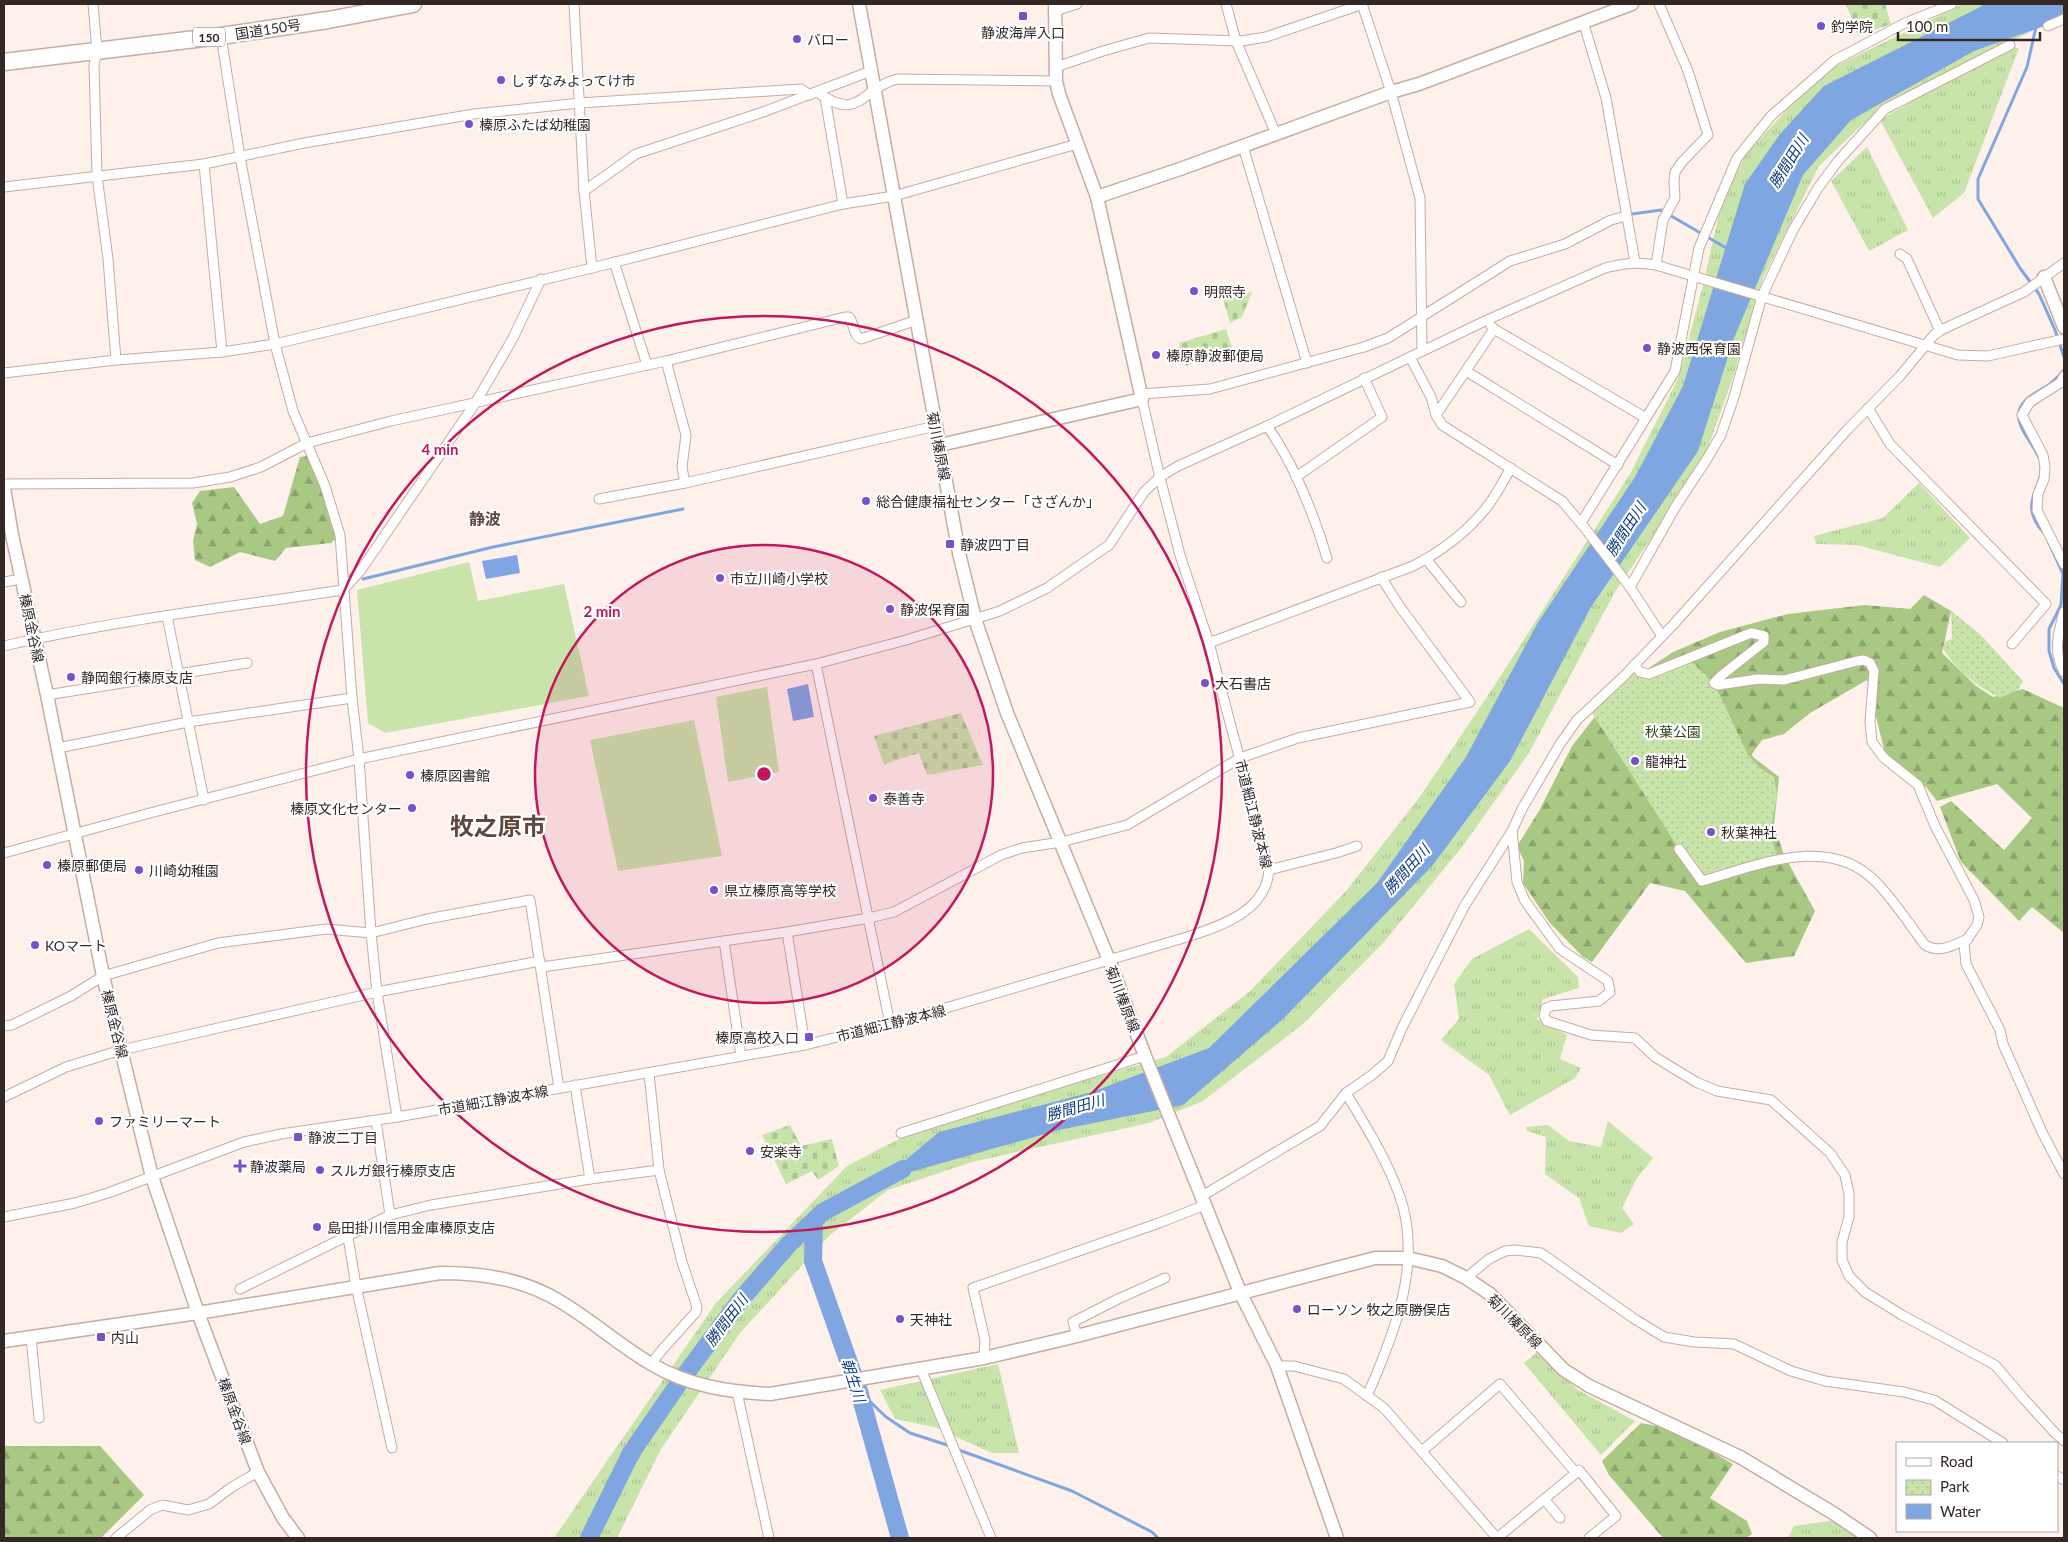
<svg xmlns="http://www.w3.org/2000/svg" width="2068" height="1542" font-family="Lato,'Noto Sans JP',sans-serif">
<style>
.grass{fill:url(#grass-tufts)}
.forest{fill:url(#forest-firs)}
.cemetery{fill:url(#cemetery-stones)}
.park{fill:url(#park-dots)}
.garden{fill:#c8e4aa}
.water{fill:#80a6e2}
.lines{fill:none;stroke-linecap:round;stroke-linejoin:round}
.stream{stroke:#80a6e2;stroke-width:3}
.river{stroke:#80a6e2;stroke-width:18}
.street-casing{stroke:#c8ac9f;stroke-width:11}
.secondary-casing{stroke:#c8ac9f;stroke-width:15}
.highway-casing{stroke:#c8ac9f;stroke-width:19}
.street{stroke:#fff;stroke-width:9}
.secondary{stroke:#fff;stroke-width:12}
.highway{stroke:#fff;stroke-width:16}
.ring{fill:none;stroke:#c2185b;stroke-width:2.5}
.poi-dot{fill:#7a50ca;stroke:#fff;stroke-width:2}
.labels{text-anchor:middle;dominant-baseline:central;stroke-width:4.5;stroke-linejoin:round;paint-order:stroke}
.shield{fill:#fff;stroke:#716866;stroke-width:1}
.shield-label{font-size:12px;font-weight:bold;fill:#342824}
.poi-label{font-size:14px;fill:#342824;stroke:#fff;text-anchor:start}
.street-label{font-size:14px;fill:#342824;stroke:#fff}
.park-label{font-size:14px;fill:#314616;stroke:#fff}
.water-label{font-size:15px;font-style:italic;fill:#0e3c82;stroke:#fff}
.quarter-label{font-size:16px;font-weight:bold;fill:#5f473c;stroke:#fff}
.town-label{font-size:24px;font-weight:bold;fill:#5f473c;stroke:#fff}
.centre{fill:#c2185b;stroke:#fff;stroke-width:2.5}
.ring-label{font-size:15px;text-anchor:middle;font-weight:bold;fill:#c2185b;stroke:#fff;stroke-width:4.5;stroke-linejoin:round;paint-order:stroke}
</style>
<defs>
<pattern id="grass-tufts" width="24" height="20" patternUnits="userSpaceOnUse" patternTransform="scale(1.25)"><rect width="24" height="20" fill="#c8e4aa"/><path d="M3 7l-1-3M5 7V3M7 7l1-3M15 17l-1-3M17 17v-4M19 17l1-3" fill="none" stroke="#acc492"/></pattern>
<pattern id="forest-firs" width="22" height="20" patternUnits="userSpaceOnUse" patternTransform="scale(1.25)"><rect width="22" height="20" fill="#a8c884"/><path d="M5 1l3.5 6h-7zM16 11l3.5 6h-7z" fill="#8aa26c"/></pattern>
<pattern id="cemetery-stones" width="16" height="16" patternUnits="userSpaceOnUse" patternTransform="scale(1.25)"><rect width="16" height="16" fill="#c8e4aa"/><path d="M2 7V4a2 2 0 0 1 4 0v3zM10 15v-3a2 2 0 0 1 4 0v3z" fill="#acc492"/></pattern>
<pattern id="park-dots" width="8" height="8" patternUnits="userSpaceOnUse" patternTransform="scale(1.25)"><rect width="8" height="8" fill="#c8e4aa"/><path d="M2 2h.1M6 6h.1" fill="none" stroke="#acc492" stroke-width="1.8" stroke-linecap="round"/></pattern>
</defs>
<rect width="100%" height="100%" fill="#fef1ec"/>
<g class="grass">
<path d="M1963 4H2064V15L1921 86 1862 125 1819 166 1763 278 1731 383 1702 464 1616 590 1529 753 1462 847 1383 943 1303 1024 1203 1101 1149 1123 972 1162 888 1190 830 1235 740 1333 661 1449 617 1538H554L716 1303 847 1166 920 1128 1166 1057 1249 992 1347 890 1419 798 1487 697 1630 474 1678 379 1702 289 1722 201 1746 154 1821 73Z"/>
<path d="M2004 48H2019L1964 193 1933 218 1880 120Z"/>
<path d="M1867 147 1908 230 1869 251 1831 181Z"/>
<path d="M1919 483 1970 538 1940 567 1857 545 1816 544 1814 536 1883 518Z"/>
<path d="M1529 929 1578 977 1579 988 1543 999 1537 1019 1567 1035 1560 1059 1581 1068 1575 1078 1510 1115 1489 1075 1441 1040 1459 1019 1454 984 1472 959Z"/>
<path d="M1608 1121 1653 1158 1637 1178 1622 1208 1634 1224 1621 1233 1589 1226 1579 1198 1545 1174 1546 1137 1527 1131 1526 1127 1548 1125 1569 1141 1601 1147Z"/>
<path d="M1536 1353 1578 1390 1635 1421 1601 1455 1524 1363Z"/>
<path d="M998 1364 1019 1453H992L934 1427 895 1419 880 1390Z"/>
<path d="M1836 1520 1857 1538H1788L1794 1526Z"/>
</g>
<g class="forest">
<path d="M312 455 340 535 331 543 286 548 275 561 240 552 210 567 195 560 193 541 197 524 192 503 200 491 234 487 260 524 283 516 300 457Z"/>
<path d="M1924 595 1951 611 1942 653 1976 686 1993 697 2023 689 2064 708V933L2032 907 2019 921 1961 862 1940 807 1951 801 2004 850 2032 818 1997 784 1937 801 1926 787 1885 753 1867 680 1810 713 1784 734 1762 740 1752 754 1753 757 1779 777 1774 825 1784 855 1815 911 1794 956 1746 963 1685 891 1650 883 1592 962 1583 957 1549 922 1523 883 1524 861 1517 846 1539 811 1572 746 1616 690 1673 652 1720 632 1788 614 1865 605 1910 609Z"/>
<path d="M1641 1423 1673 1429 1733 1464 1710 1498 1747 1521 1752 1534 1746 1538H1663L1609 1475 1602 1461Z"/>
<path d="M4 1446H100L144 1495 101 1538H4Z"/>
</g>
<g class="cemetery">
<path d="M1846 4H1885L1891 24 1858 36Z"/>
<path d="M1252 292 1242 317 1230 323 1223 298Z"/>
<path d="M1226 329 1233 351 1186 366 1179 343Z"/>
<path d="M961 713 983 765 927 775 919 753 884 764 874 736Z"/>
<path d="M790 1125 801 1146 832 1139 839 1166 818 1180 812 1171 786 1184 762 1135Z"/>
</g>
<g class="park">
<path d="M1951 611 1980 634 2023 681 2018 690 2000 698C1978 687 1955 669 1943 648L1945 642 1952 639Z"/>
<path d="M1688 658 1714 683 1748 755 1760 768 1774 777 1777 795 1770 833 1778 860 1702 881 1679 849 1589 708 1634 665 1640 672Z"/>
</g>
<g class="garden">
<path d="M469 562 478 601 564 584 589 696 385 733 368 723 357 590Z"/>
<path d="M767 687 779 772 728 782 716 697Z"/>
<path d="M694 720 722 856 618 871 590 740Z"/>
</g>
<g class="water">
<path d="M1986 4H2064V19L1974 51 1851 120 1803 175 1734 338 1698 451 1591 607 1510 761 1433 865 1283 1019 1183 1105 1059 1130 882 1180 939 1132 1092 1092 1209 1048 1377 883 1466 757 1537 624 1635 477 1683 386 1745 184 1780 134 1824 86Z"/>
<path d="M517 555 520 573 486 579 482 561Z"/>
<path d="M808 684 814 717 793 721 787 689Z"/>
</g>
<g class="lines">
<g class="stream">
<path d="M2036 27 2027 67 1978 179V199L2020 268 2039 294 2055 330 2064 357"/>
<path d="M1632 214 1661 210 1728 249"/>
<path d="M2046 535C2013 502 2048 486 2040 460 2035 445 2015 427 2019 411 2023 397 2040 391 2050 384 2055 380 2060 375 2064 370"/>
<path d="M2048 541 2063 574 2061 605 2049 629V651L2054 668 2064 684"/>
<path d="M363 579 493 547 683 509"/>
<path d="M859 1391 886 1417 910 1433 950 1446"/>
<path d="M956 1449 1072 1491 1152 1532 1158 1538"/>
</g>
<g class="river">
<path d="M814 1221 813 1261 859 1391 900 1538"/>
<path d="M589 1538 631 1453 679 1383 738 1303 788 1245 823 1212 903 1169"/>
</g>
<g class="street-casing">
<g id="street">
<path d="M93 4 97 50 94 65 97 176 108 259 116 360"/>
<path d="M574 4 584 191 592 268"/>
<path d="M1226 4 1236 41 1276 134"/>
<path d="M1362 4 1391 92 1420 198 1422 351"/>
<path d="M1055 11 1077 4"/>
<path d="M1583 21 1606 98 1635 262"/>
<path d="M2048 26 2064 19"/>
<path d="M221 36 240 157 275 344 293 411 325 486 340 535 352 698 359 759 371 933 377 992 397 1117"/>
<path d="M1056 67 1103 51 1149 38 1241 41 1266 37 1363 4"/>
<path d="M817 92C860 123 860 89 897 79L1056 81"/>
<path d="M825 97 843 204"/>
<path d="M1243 146 1307 363"/>
<path d="M204 164 222 352"/>
<path d="M4 187 204 164 304 143 474 114 580 103 801 89 810 95"/>
<path d="M584 191 636 154 763 112 871 71"/>
<path d="M1900 254 1907 259 1940 331"/>
<path d="M614 262 647 365"/>
<path d="M1656 265 1663 220 1675 198 1674 182 1675 172 1682 162 1708 135 1688 71 1659 4"/>
<path d="M1494 329 1646 418"/>
<path d="M1410 357 1431 397 1436 415 1442 425 1562 501 1584 527 1630 587 1662 636"/>
<path d="M666 361 686 435 682 467 685 483"/>
<path d="M1466 371 1618 465"/>
<path d="M4 373 116 360 222 352 275 344 592 268 843 204 894 196 1077 144"/>
<path d="M2064 376 2060 383 2030 402 2022 415 2043 455 2045 467 2044 479 2038 494 2037 510 2064 564"/>
<path d="M1141 394 1210 389 1364 347 1388 338 1510 261 1565 244 1611 220 1627 216"/>
<path d="M1868 408 1890 444 2046 604 2012 644"/>
<path d="M1436 415 1494 329 1491 326"/>
<path d="M1267 426C1295 465 1313 512 1327 558"/>
<path d="M1296 477 1382 417 1364 378"/>
<path d="M4 484 193 483 230 477 261 467 307 443 391 421 666 361 845 317H849C855 324 852 335 861 339L917 320"/>
<path d="M599 499 685 483 936 426"/>
<path d="M1581 523 1675 371 1699 248 1737 158 1771 116 1835 60 1903 24 1952 4"/>
<path d="M1426 559 1461 602"/>
<path d="M4 582 21 579"/>
<path d="M1630 587 1676 506 1707 459 1721 435 1734 397 1762 296 1793 230 1818 188 1838 161 1885 109 2010 45"/>
<path d="M2064 612C2058 633 2053 652 2064 672"/>
<path d="M167 616 204 800"/>
<path d="M1209 643 1413 566C1440 552 1467 532 1486 508 1496 496 1503 481 1511 468"/>
<path d="M4 646C115 620 230 607 343 590L361 570 476 402 513 338 541 279"/>
<path d="M816 664 890 1024"/>
<path d="M1634 665 1640 672 1649 674 1751 633 1764 636V642L1722 675 1714 683 1718 685 1758 679 1784 680 1857 661 1864 660 1870 663 1874 671 1870 722 1872 742 1884 758 1918 785 1935 826 1974 900 1979 917 1977 925 1964 944 1966 964 2000 1030 2003 1044 2042 1132 2064 1174"/>
<path d="M47 695 247 663"/>
<path d="M58 748 188 722 352 698"/>
<path d="M1512 831 1517 882 1525 901 1560 949 1608 981 1610 992 1599 1001 1551 1006 1546 1008 1544 1016 1547 1021 1591 1035 1635 1038 1655 1057 1696 1082 1717 1091 1771 1100 1830 1153 1845 1175 1849 1194V1217L1842 1242V1260L1849 1276 1865 1292 1902 1315 1995 1365 2024 1399 2055 1433 2064 1441"/>
<path d="M1679 849 1702 881C1757 866 1829 833 1876 882 1894 900 1909 924 1925 945 1940 954 1953 945 1968 939"/>
<path d="M4 853 150 813 359 759 816 664 906 640 1000 611 1047 588 1109 545 1144 492 1160 477 1178 466 1267 426 1487 320 1605 268C1625 263 1636 262 1656 265L1958 355 1988 356 2064 339"/>
<path d="M1269 870 1336 853 1357 846"/>
<path d="M787 932 805 1045"/>
<path d="M724 941 741 1056"/>
<path d="M542 967 787 932 869 918 894 912 1001 855 1022 848 1061 842 1127 825 1240 758 1298 738 1470 702 1400 607 1381 577"/>
<path d="M4 1026 12 1025 71 996 103 976 218 943 326 929 371 933 427 919 530 900 559 1088"/>
<path d="M649 1073 659 1170 682 1262 697 1307 696 1312 661 1351 651 1364"/>
<path d="M575 1085 590 1179"/>
<path d="M1346 1093C1365 1125 1386 1158 1399 1194 1424 1261 1394 1335 1367 1396"/>
<path d="M4 1097 66 1067 121 1050 377 992 540 961"/>
<path d="M376 1121 390 1215"/>
<path d="M901 1133 1145 1056"/>
<path d="M1202 1196 1320 1126 1346 1093 1372 1075 1388 1061 1402 1028 1465 905 1512 831 1522 809 1560 744 1577 720 1624 676 1673 625 1847 430 1900 376 1934 335 1941 330 2024 292 2064 263"/>
<path d="M4 1217 75 1203 108 1193 244 1142 281 1134 397 1117 805 1045 898 1022 1187 937C1220 926 1266 912 1269 870L1209 643 1180 555 1159 474 1142 399"/>
<path d="M348 1237 356 1286 392 1448"/>
<path d="M1466 1278 1489 1259 1505 1251 1515 1250 1541 1253 1633 1318 1664 1337 1694 1342 1734 1344 1791 1371 1825 1381 1904 1392 1934 1400 2003 1443"/>
<path d="M240 1289 390 1215 431 1205 590 1179 659 1170"/>
<path d="M1077 1336 1073 1322 1118 1299 1165 1278"/>
<path d="M31 1338 39 1418"/>
<path d="M984 1358 985 1340 973 1288 1159 1223 1205 1205"/>
<path d="M1277 1366H1294L1344 1379 1384 1408 1497 1538"/>
<path d="M921 1369 991 1538"/>
<path d="M737 1392 769 1538"/>
<path d="M1422 1451 1500 1384 1576 1473 1497 1538"/>
<path d="M1576 1473 1579 1470 1616 1516 1589 1538"/>
<path d="M2057 1476 2064 1480"/>
<path d="M1544 1499 1560 1518"/>
<path d="M116 1538 150 1510 162 1505 188 1510 209 1504 232 1487 258 1472"/>
</g>
</g>
<g class="secondary-casing">
<g id="secondary">
<path d="M859 4 959 553 975 619 1007 713 1109 960 1145 1056 1240 1292 1277 1366 1337 1538"/>
<path d="M1097 197 1180 169 1391 92 1419 84 1632 4"/>
<path d="M2044 277 2064 327"/>
<path d="M940 445 1142 399 1097 197 1059 94 1056 81 1055 4"/>
<path d="M4 488 12 535 47 695 103 976 152 1177 198 1313 258 1472 283 1518 298 1538"/>
<path d="M4 1341 198 1313 440 1273C483 1273 524 1279 561 1302 593 1321 621 1347 653 1365 689 1386 729 1392 770 1394L984 1358 1073 1337 1375 1258H1408L1442 1266 1466 1278 1490 1294 1564 1370 1589 1386 1740 1457 1833 1513 1870 1538"/>
</g>
</g>
<g class="highway-casing">
<path id="highway" d="M4 62 221 36 328 20 413 4"/>
</g>
<use href="#street" class="street"/>
<use href="#secondary" class="secondary"/>
<use href="#highway" class="highway"/>
</g>
<circle cx="764" cy="774" r="229" fill="#c2185b" fill-opacity=".12"/>
<g class="ring">
<circle cx="764" cy="774" r="229"/>
<circle cx="764" cy="774" r="458"/>
</g>
<g class="poi-dot">
<rect x="1018" y="11" width="10" height="10" rx="2.5"/>
<circle cx="1821" cy="26" r="5"/>
<circle cx="797" cy="39" r="5"/>
<circle cx="501" cy="80" r="5"/>
<circle cx="469" cy="124" r="5"/>
<circle cx="1194" cy="291" r="5"/>
<circle cx="1647" cy="348" r="5"/>
<circle cx="1156" cy="355" r="5"/>
<circle cx="866" cy="501" r="5"/>
<rect x="945" y="539" width="10" height="10" rx="2.5"/>
<circle cx="720" cy="578" r="5"/>
<circle cx="890" cy="609" r="5"/>
<circle cx="71" cy="677" r="5"/>
<circle cx="1205" cy="683" r="5"/>
<circle cx="1635" cy="761" r="5"/>
<circle cx="410" cy="775" r="5"/>
<circle cx="873" cy="798" r="5"/>
<circle cx="412" cy="808" r="5"/>
<circle cx="1711" cy="832" r="5"/>
<circle cx="47" cy="865" r="5"/>
<circle cx="139" cy="870" r="5"/>
<circle cx="714" cy="890" r="5"/>
<circle cx="35" cy="945" r="5"/>
<rect x="804" y="1032" width="10" height="10" rx="2.5"/>
<circle cx="99" cy="1121" r="5"/>
<rect x="293" y="1132" width="10" height="10" rx="2.5"/>
<circle cx="750" cy="1151" r="5"/>
<path d="M237.5 1158.5h5v5h5v5h-5v5h-5v-5h-5v-5h5z"/>
<circle cx="320" cy="1170" r="5"/>
<circle cx="317" cy="1227" r="5"/>
<circle cx="1297" cy="1309" r="5"/>
<circle cx="900" cy="1319" r="5"/>
<rect x="96" y="1332" width="10" height="10" rx="2.5"/>
</g>
<g class="labels">
<rect class="shield" x="193" y="27.5" width="32" height="19" rx="4"/>
<g class="shield-label">
<text x="209" y="37">150</text>
</g>
<g class="poi-label">
<text x="1831" y="26">釣学院</text>
<text x="1023" y="32" text-anchor="middle">静波海岸入口</text>
<text x="807" y="39">バロー</text>
<text x="511" y="80">しずなみよってけ市</text>
<text x="479" y="124">榛原ふたば幼稚園</text>
<text x="1204" y="291">明照寺</text>
<text x="1657" y="348">静波西保育園</text>
<text x="1166" y="355">榛原静波郵便局</text>
<text x="876" y="501">総合健康福祉センター「さざんか」</text>
<text x="960" y="544">静波四丁目</text>
<text x="730" y="578">市立川崎小学校</text>
<text x="900" y="609">静波保育園</text>
<text x="81" y="677">静岡銀行榛原支店</text>
<text x="1215" y="683">大石書店</text>
<text x="1645" y="761">龍神社</text>
<text x="420" y="775">榛原図書館</text>
<text x="883" y="798">泰善寺</text>
<text x="402" y="808" text-anchor="end">榛原文化センター</text>
<text x="1721" y="832">秋葉神社</text>
<text x="57" y="865">榛原郵便局</text>
<text x="149" y="870">川崎幼稚園</text>
<text x="724" y="890">県立榛原高等学校</text>
<text x="45" y="945">KOマート</text>
<text x="799" y="1037" text-anchor="end">榛原高校入口</text>
<text x="109" y="1121">ファミリーマート</text>
<text x="308" y="1137">静波二丁目</text>
<text x="760" y="1151">安楽寺</text>
<text x="250" y="1166">静波薬局</text>
<text x="330" y="1170">スルガ銀行榛原支店</text>
<text x="327" y="1227">島田掛川信用金庫榛原支店</text>
<text x="1307" y="1309">ローソン 牧之原勝俣店</text>
<text x="910" y="1319">天神社</text>
<text x="111" y="1337">内山</text>
</g>
<g class="street-label">
<text transform="translate(268 29) rotate(-9)">国道150号</text>
<text transform="translate(939 446) rotate(79)">菊川榛原線</text>
<text transform="translate(32 628) rotate(78)">榛原金谷線</text>
<text transform="translate(1254 814) rotate(76)">市道細江静波本線</text>
<text transform="translate(1123 999) rotate(69)">菊川榛原線</text>
<text transform="translate(891 1023) rotate(-14)">市道細江静波本線</text>
<text transform="translate(115 1024) rotate(76)">榛原金谷線</text>
<text transform="translate(493 1100) rotate(-10)">市道細江静波本線</text>
<text transform="translate(1515 1321) rotate(45)">菊川榛原線</text>
<text transform="translate(235 1411) rotate(70)">榛原金谷線</text>
</g>
<g class="park-label">
<text x="1673" y="731">秋葉公園</text>
</g>
<g class="water-label">
<text transform="translate(1788 161) rotate(-58)">勝間田川</text>
<text transform="translate(1625 529) rotate(-57)">勝間田川</text>
<text transform="translate(1406 869) rotate(-48)">勝間田川</text>
<text transform="translate(1075 1107) rotate(-16)">勝間田川</text>
<text transform="translate(726 1320) rotate(-53)">勝間田川</text>
<text transform="translate(854 1380) rotate(72)">朝生川</text>
</g>
<g class="quarter-label">
<text x="485" y="518">静波</text>
</g>
<g class="town-label">
<text x="498" y="825">牧之原市</text>
</g>
</g>
<circle cx="764" cy="774" r="8" class="centre"/>
<g class="ring-label">
<text x="440" y="455">4 min</text>
<text x="602" y="617">2 min</text>
</g>
<rect width="2068" height="1542" fill="none" stroke="#342824" stroke-width="10"/>
<rect x="1896" y="1442" width="162" height="90" fill="#ffffff" stroke="#aea9a7"/>
<rect x="1906" y="1458" width="25" height="8" fill="#ffffff" stroke="#aea9a7"/>
<text x="1940" y="1467" font-size="15" fill="#342824">Road</text>
<rect x="1906" y="1480" width="25" height="15" fill="url(#park-dots)" stroke="#aea9a7"/>
<text x="1940" y="1492" font-size="15" fill="#342824">Park</text>
<rect x="1906" y="1504" width="25" height="15" fill="#80a6e2" stroke="#aea9a7"/>
<text x="1940" y="1517" font-size="15" fill="#342824">Water</text>
<path d="M1898 32v8h142v-8" fill="none" stroke="#342824" stroke-width="2.5"/>
<text x="1906" y="32" font-size="15" fill="#342824" stroke="#ffffff" stroke-width="4" paint-order="stroke">100 m</text>
</svg>
